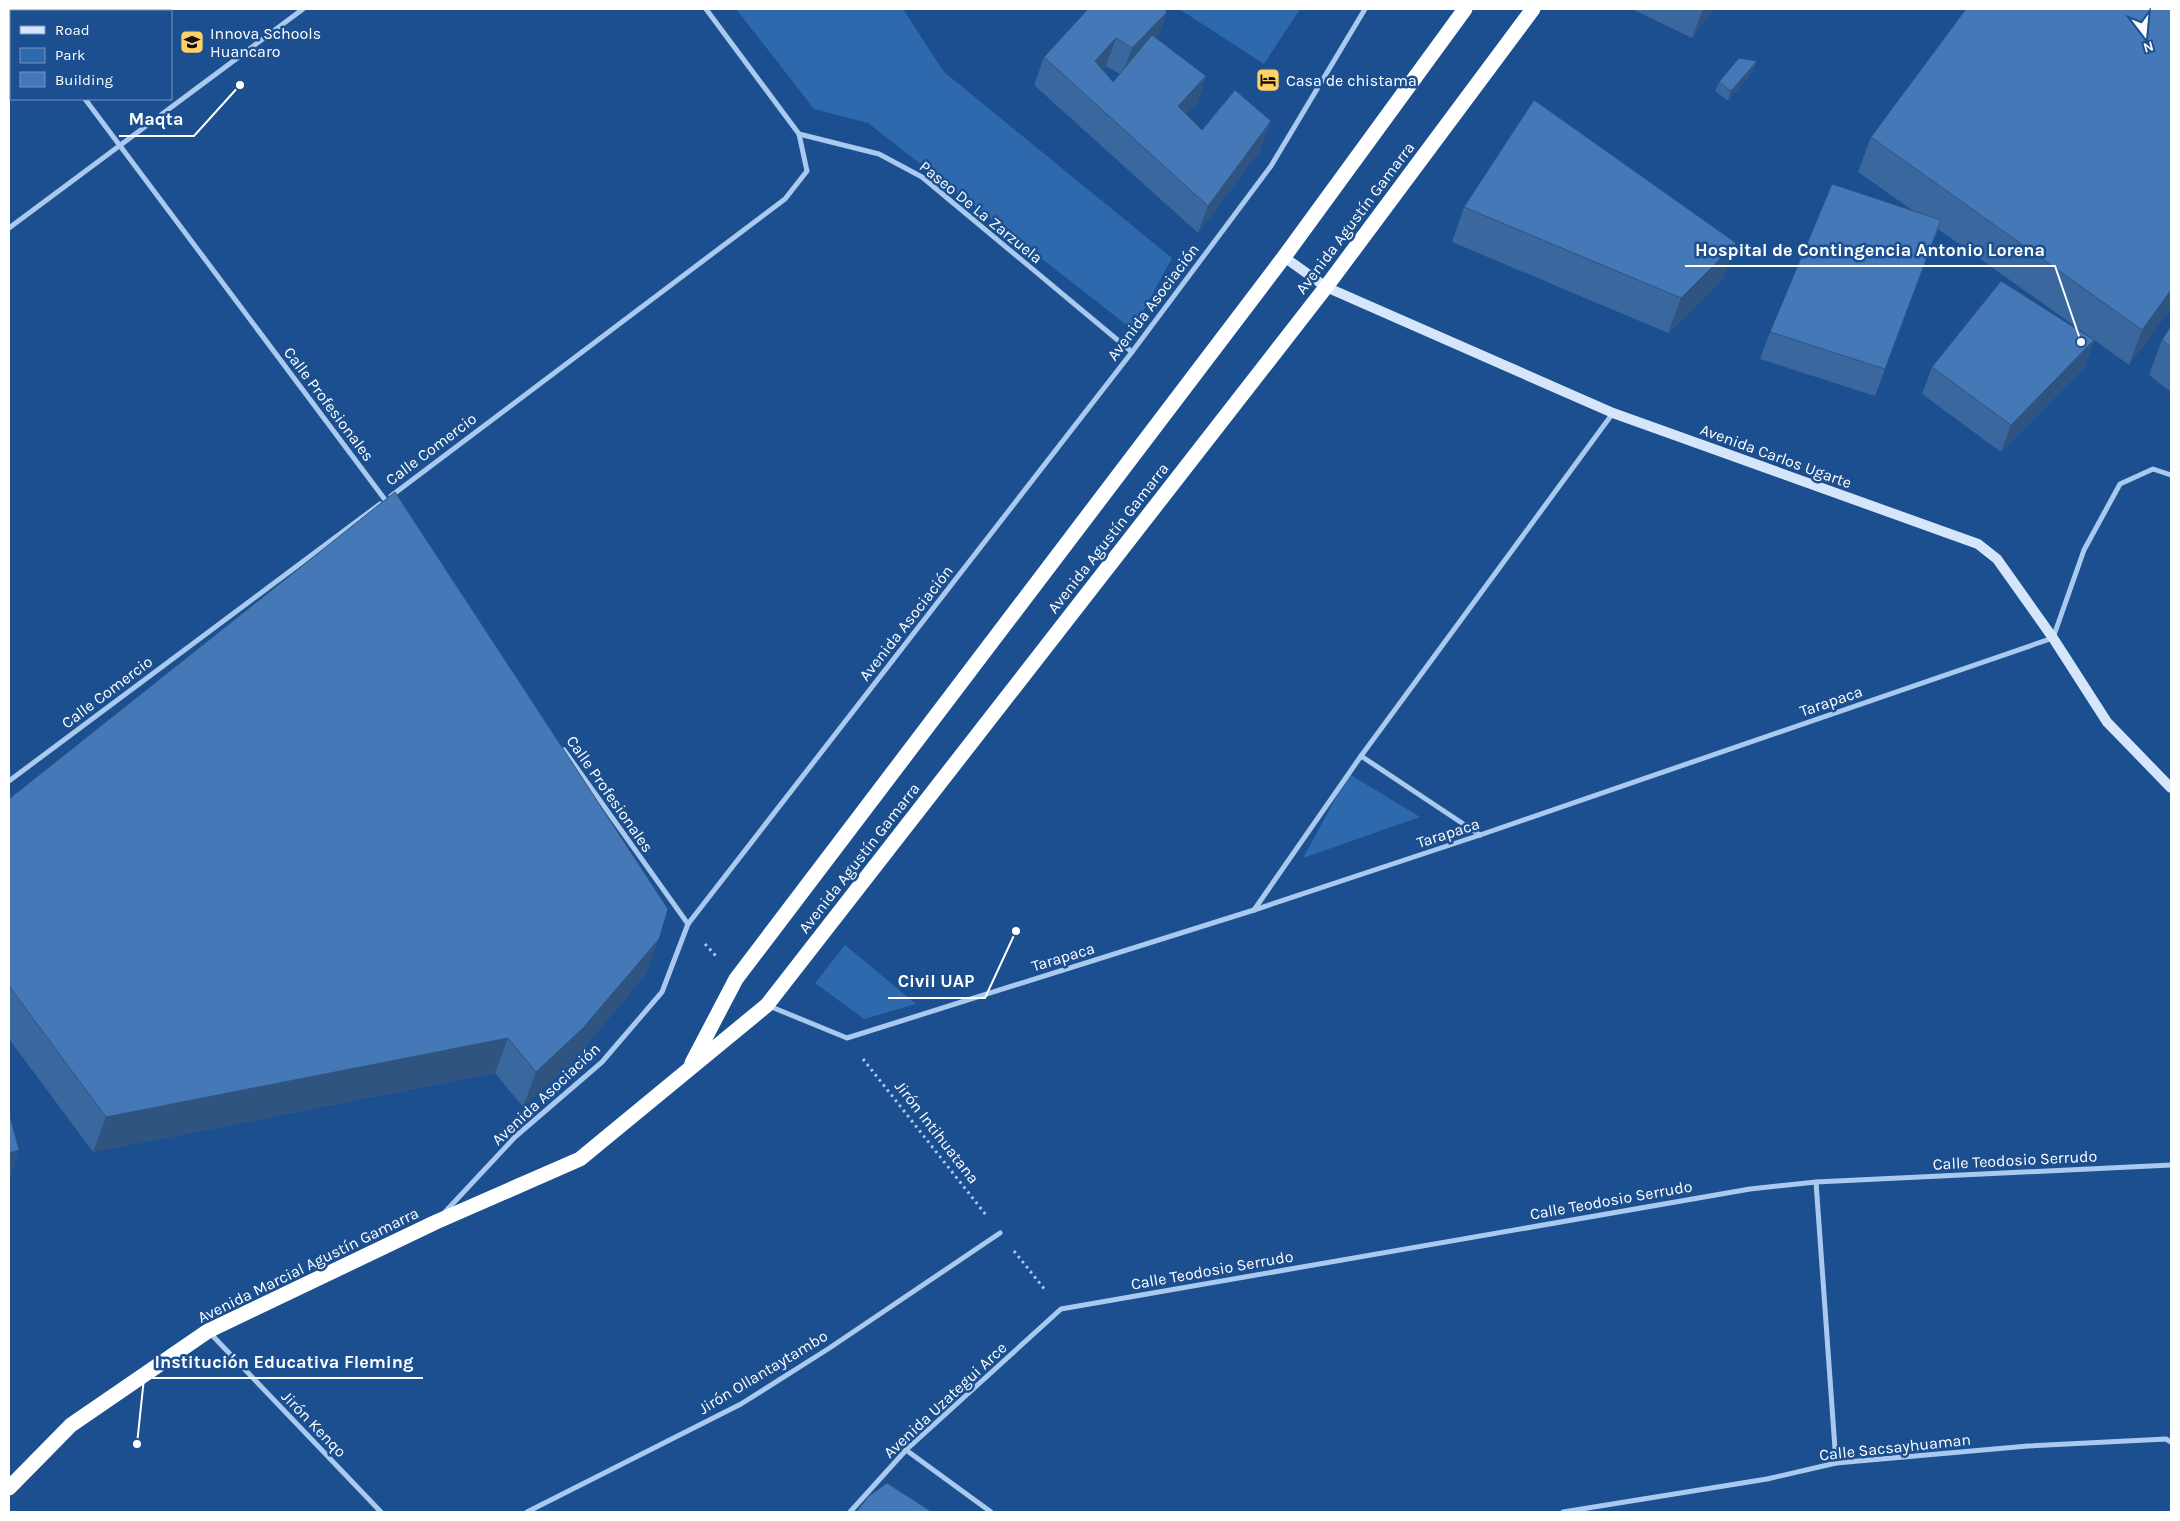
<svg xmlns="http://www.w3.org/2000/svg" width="2180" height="1521" font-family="Karla,sans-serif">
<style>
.green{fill:#2e69ad}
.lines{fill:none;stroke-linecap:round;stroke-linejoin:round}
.path{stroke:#a9c9ee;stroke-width:3;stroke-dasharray:2.5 4;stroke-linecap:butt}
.street{stroke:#a9c9ee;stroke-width:5}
.secondary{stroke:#d6e6fa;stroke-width:10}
.highway{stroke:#fff;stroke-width:15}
.wall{fill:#3a679d;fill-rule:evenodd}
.shaded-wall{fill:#305480}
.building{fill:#4478b7;stroke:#305480}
.labels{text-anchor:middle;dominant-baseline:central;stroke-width:5;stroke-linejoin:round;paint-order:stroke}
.poi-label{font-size:16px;fill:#fff;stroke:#1b4f8f;text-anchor:start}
.street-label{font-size:16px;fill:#fff;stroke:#1b4f8f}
.leader{fill:none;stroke:#fff;stroke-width:2}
.callout-dot{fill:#fff;stroke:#1b4f8f;stroke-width:2}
.callout-label{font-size:18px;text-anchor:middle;font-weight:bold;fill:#fff;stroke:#1b4f8f;stroke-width:5;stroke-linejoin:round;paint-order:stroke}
</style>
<rect width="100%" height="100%" fill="#1b4f8f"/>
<g class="green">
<path d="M736 9H903L944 72 1172 258 1133 330 868 123 814 109Z"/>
<path d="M1179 9H1300L1264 64Z"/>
<path d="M1349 774 1420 817 1303 858Z"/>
<path d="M845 945 916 1004 864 1019 815 983Z"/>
</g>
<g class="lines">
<g class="path">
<path d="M705 944 716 956"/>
<path d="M863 1059 986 1215"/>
<path d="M1014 1251 1046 1291"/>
</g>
<g class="street">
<path d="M18 9 20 11"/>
<path d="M706 9 799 134 879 154 922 177 1132 352"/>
<path d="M85 99 389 505"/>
<path d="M9 228 303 9"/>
<path d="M391 496 785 199 807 171 799 134"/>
<path d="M564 750 688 924"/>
<path d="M1361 756 1480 835"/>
<path d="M9 781 380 504"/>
<path d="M1254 910 1361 756 1613 413"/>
<path d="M769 1006 847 1038 1254 910 1480 835 2053 638 2084 550 2120 484 2153 469 2171 475"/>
<path d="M1816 1182 1836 1463"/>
<path d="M445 1212 515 1137 602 1062 662 992 688 924 1132 352 1271 166 1365 9"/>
<path d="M209 1332 381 1512"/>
<path d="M906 1450 991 1512"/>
<path d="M527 1512 741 1404 828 1349 1000 1233"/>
<path d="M850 1512 906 1450 1061 1309 1750 1189 1816 1182 2171 1165"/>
<path d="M1563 1512 1767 1479 1836 1463 2028 1446 2166 1439 2171 1442"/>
</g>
<path class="secondary" d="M1284 257 1326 287 1613 413 1978 544 1997 559 2053 638 2107 722 2171 788"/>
<g class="highway">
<path d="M692 1063 736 979 1284 257 1465 9"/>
<path d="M9 1488 71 1425 208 1331 436 1222 580 1159 767 1005 1326 287 1533 9"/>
</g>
</g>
<g class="wall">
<path d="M1632 9H1714L1692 38Z"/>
<path d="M2171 9V308L2129 365 2094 340 2084 368 2001 452 1922 394 1932 367 2093 339 1938 229 1875 396 1760 359 1770 332 1912 210 1858 172 1871 137Z"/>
<path d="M1167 12 1157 39 1206 76 1197 103 1186 114 1202 130 1261 149 1198 233 1034 85 1044 57ZM1106 66 1120 74 1113 82 1102 69Z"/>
<path d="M1757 61 1753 71 1728 101 1715 91 1719 82Z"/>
<path d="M1464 207 1736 243 1723 279 1668 333 1452 242Z"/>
<path d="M2171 326V392L2149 375 2162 340Z"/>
<path d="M9 799 646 974 571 1063 523 1107 495 1073 93 1152 9 1039Z"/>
</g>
<g class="shaded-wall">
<path d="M1703 9H1714L1692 38Z"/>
<path d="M1167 12 1157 40 1122 75 1132 48Z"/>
<path d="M1116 38 1106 66 1086 88 1095 61Z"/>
<path d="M1757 61 1753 71 1728 101 1731 91Z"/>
<path d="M1206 76 1197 103 1168 134 1178 106Z"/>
<path d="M1271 121 1261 149 1198 233 1208 206Z"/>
<path d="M1941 220 1931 247 1875 396 1885 369Z"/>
<path d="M1736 243 1723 279 1668 333 1681 298Z"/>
<path d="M2171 290V308L2129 365 2142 330Z"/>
<path d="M2094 340 2084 368 2001 452 2011 425Z"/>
<path d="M659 939 646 974 571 1063 523 1107 536 1072Z"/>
<path d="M508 1038 495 1073 93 1152 106 1117Z"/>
<path d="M19 1150 10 1178H9V1153Z"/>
</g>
<g class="building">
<path d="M1088 9H1164L1167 12 1132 48 1116 38 1095 61 1113 82 1152 35 1206 76 1178 106 1202 130 1235 90 1271 121 1208 206 1044 57Z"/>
<path d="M1966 9H2171V290L2142 330 1871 137Z"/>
<path d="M1739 58 1757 61 1731 91 1719 82Z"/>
<path d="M1534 100 1736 243 1681 298 1464 207Z"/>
<path d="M1832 184 1941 220 1885 369 1770 332Z"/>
<path d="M2001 281 2094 340 2011 425 1932 367Z"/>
<path d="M2171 326V347L2162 340Z"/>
<path d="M395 492 668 909 659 939 583 1028 536 1072 508 1038 106 1117 9 986V799Z"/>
<path d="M9 1113 19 1150 9 1153Z"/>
<path d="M887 1483 932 1512H856L869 1496Z"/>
</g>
<defs>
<g id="school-square" transform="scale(1.25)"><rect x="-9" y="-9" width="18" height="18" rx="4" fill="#ffd166" stroke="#1b4f8f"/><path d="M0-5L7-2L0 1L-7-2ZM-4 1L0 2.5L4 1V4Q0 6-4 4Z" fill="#111"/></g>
<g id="hotel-square" transform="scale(1.25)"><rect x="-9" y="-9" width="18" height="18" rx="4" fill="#ffd166" stroke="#1b4f8f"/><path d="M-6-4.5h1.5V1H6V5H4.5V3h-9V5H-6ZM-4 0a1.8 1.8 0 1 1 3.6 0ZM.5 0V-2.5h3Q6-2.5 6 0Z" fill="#111"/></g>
</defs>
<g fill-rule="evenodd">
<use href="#school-square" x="192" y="42"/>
<use href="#hotel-square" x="1268" y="80"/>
</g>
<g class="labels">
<g class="poi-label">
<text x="210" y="33">Innova Schools<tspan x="210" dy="18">Huancaro</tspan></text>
<text x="1286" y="80">Casa de chistama</text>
</g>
<g class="street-label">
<text transform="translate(981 212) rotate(39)">Paseo De La Zarzuela</text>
<text transform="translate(1355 218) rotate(-53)">Avenida Agustín Gamarra</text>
<text transform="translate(1153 302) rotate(-53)">Avenida Asociación</text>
<text transform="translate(329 404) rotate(53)">Calle Profesionales</text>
<text transform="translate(431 449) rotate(-37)">Calle Comercio</text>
<text transform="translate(1776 456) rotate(20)">Avenida Carlos Ugarte</text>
<text transform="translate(1108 538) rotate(-52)">Avenida Agustín Gamarra</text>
<text transform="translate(906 623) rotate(-52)">Avenida Asociación</text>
<text transform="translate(107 692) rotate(-37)">Calle Comercio</text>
<text transform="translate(1831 701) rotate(-19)">Tarapaca</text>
<text transform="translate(610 794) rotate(55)">Calle Profesionales</text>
<text transform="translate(1448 833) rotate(-18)">Tarapaca</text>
<text transform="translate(859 858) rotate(-52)">Avenida Agustín Gamarra</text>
<text transform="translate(1063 957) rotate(-17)">Tarapaca</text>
<text transform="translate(546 1094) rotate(-43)">Avenida Asociación</text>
<text transform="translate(937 1132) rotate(52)">Jirón Intihuatana</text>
<text transform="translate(2015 1160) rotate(-3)">Calle Teodosio Serrudo</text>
<text transform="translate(1611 1200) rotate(-10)">Calle Teodosio Serrudo</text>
<text transform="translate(308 1265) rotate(-26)">Avenida Marcial Agustín Gamarra</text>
<text transform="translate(1212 1270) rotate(-10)">Calle Teodosio Serrudo</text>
<text transform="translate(763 1372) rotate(-31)">Jirón Ollantaytambo</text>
<text transform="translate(945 1400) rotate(-43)">Avenida Uzategui Arce</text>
<text transform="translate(314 1424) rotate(46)">Jirón Kenqo</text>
<text transform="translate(1895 1447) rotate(-6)">Calle Sacsayhuaman</text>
</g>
</g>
<path class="leader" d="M240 85L194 136H119M2081 342L2055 266H1685M1016 931L985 998H888M137 1444L144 1378H423"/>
<g class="callout-dot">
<circle cx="240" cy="85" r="5"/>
<circle cx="2081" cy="342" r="5"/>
<circle cx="1016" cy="931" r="5"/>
<circle cx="137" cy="1444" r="5"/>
</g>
<g class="callout-label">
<text x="156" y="125">Maqta</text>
<text x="1870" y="256">Hospital de Contingencia Antonio Lorena</text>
<text x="936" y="987">Civil UAP</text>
<text x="284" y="1368">Institución Educativa Fleming</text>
</g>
<rect width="2180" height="1521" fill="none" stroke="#ffffff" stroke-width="20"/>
<rect x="10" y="10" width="162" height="90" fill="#1b4f8f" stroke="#7695bc"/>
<rect x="20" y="26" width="25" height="8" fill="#d6e6fa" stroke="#7695bc"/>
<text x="55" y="35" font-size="15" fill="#ffffff">Road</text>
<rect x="20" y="48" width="25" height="15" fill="#2e69ad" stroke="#7695bc"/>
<text x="55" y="60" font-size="15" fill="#ffffff">Park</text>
<rect x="20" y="72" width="25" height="15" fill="#4478b7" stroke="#7695bc"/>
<text x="55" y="85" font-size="15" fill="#ffffff">Building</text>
<g transform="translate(2145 35) rotate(164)" stroke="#1b4f8f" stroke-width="4" paint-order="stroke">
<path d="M0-4L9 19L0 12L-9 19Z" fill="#ffffff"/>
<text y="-8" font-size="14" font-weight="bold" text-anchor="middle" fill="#ffffff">N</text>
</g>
</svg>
